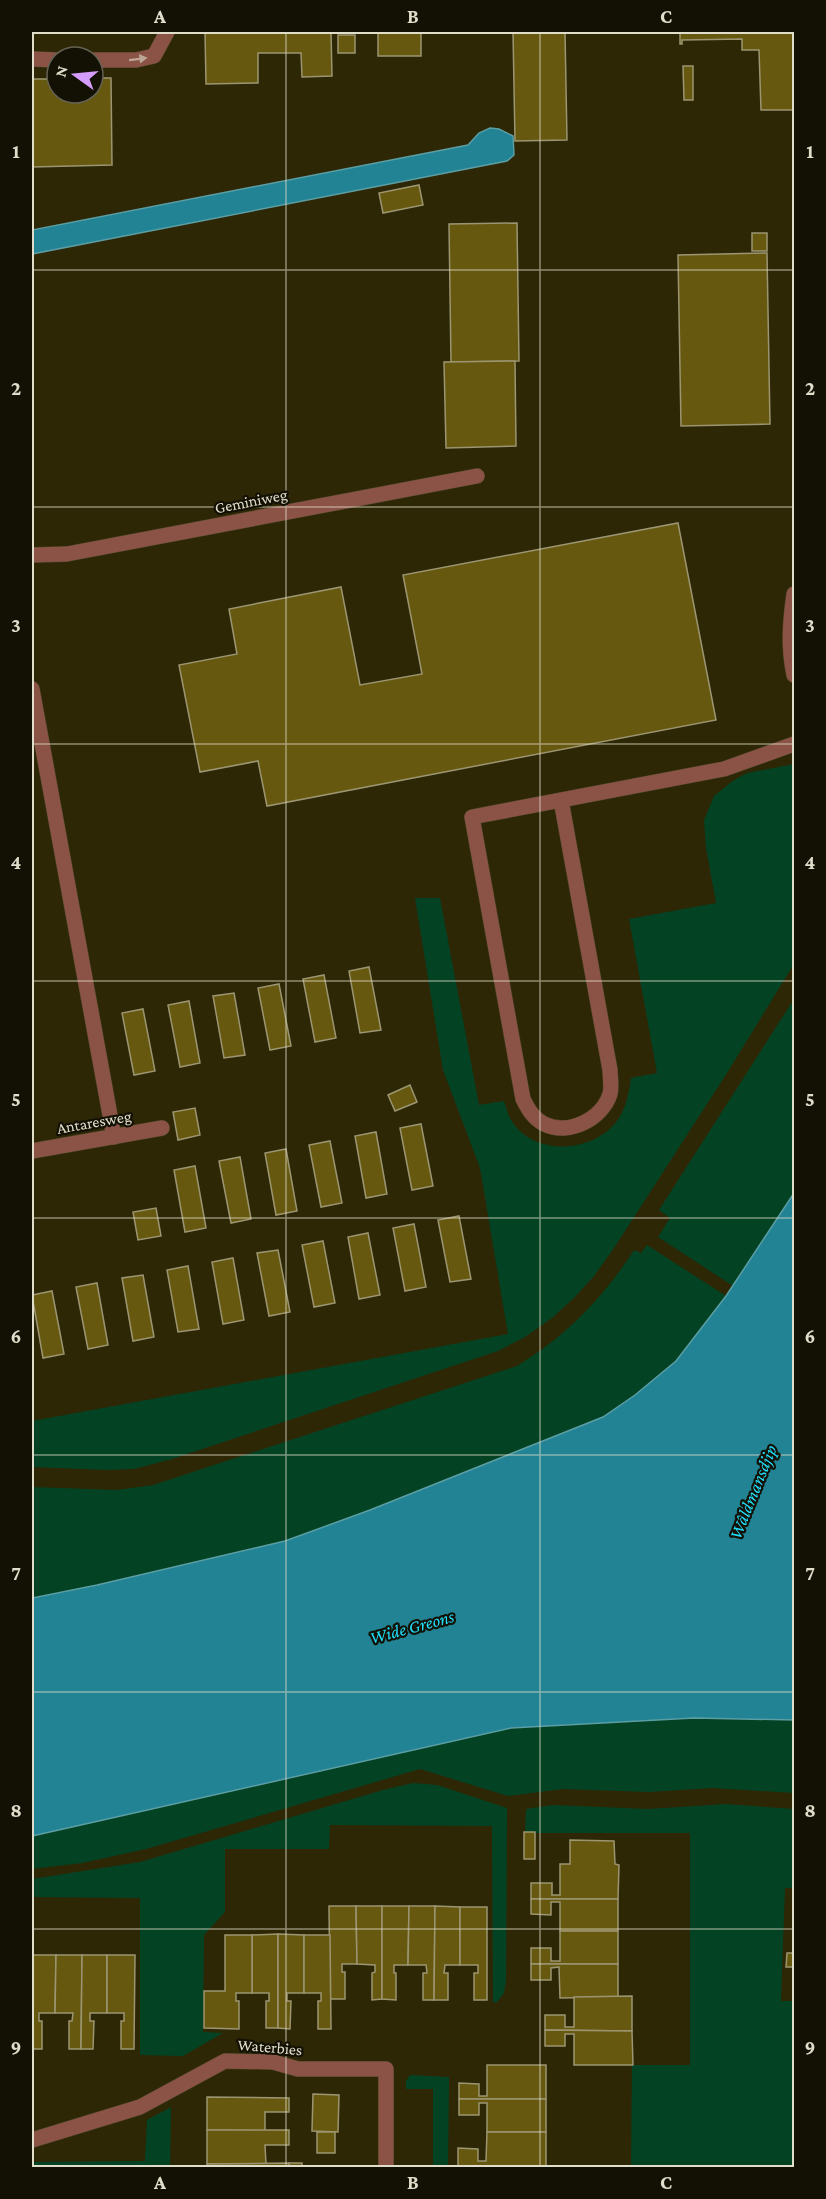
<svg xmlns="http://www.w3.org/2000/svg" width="826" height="2199" font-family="'Crimson Pro',serif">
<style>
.green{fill:#034324}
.water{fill:#218394;stroke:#5b9ea4;stroke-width:1.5}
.building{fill:#66580f;stroke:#9c9572;stroke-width:1.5}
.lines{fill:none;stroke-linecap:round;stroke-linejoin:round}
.lane-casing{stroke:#4b4426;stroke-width:16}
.street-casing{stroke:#4b4426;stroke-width:16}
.lane{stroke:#8a5346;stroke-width:15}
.street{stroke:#8a5346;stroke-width:15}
.oneway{fill:#bea696}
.grid{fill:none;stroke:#e1ddcb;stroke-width:1.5;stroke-opacity:0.55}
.labels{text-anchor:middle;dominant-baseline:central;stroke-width:4.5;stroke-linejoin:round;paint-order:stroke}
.street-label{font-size:16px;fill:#e1ddcb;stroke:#131004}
.water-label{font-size:18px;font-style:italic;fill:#20dffd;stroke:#131004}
.neatline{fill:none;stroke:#e1ddcb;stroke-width:2}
.grid-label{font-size:20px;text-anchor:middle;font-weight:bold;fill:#e1ddcb}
</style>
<rect width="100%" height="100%" fill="#2e2706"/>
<g class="green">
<path d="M794 764V964L727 1073 614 1248 594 1276 575 1297 552 1318 525 1337 498 1351 172 1459 134 1469 107 1470 32 1467V1421L508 1334 480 1168 443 1070 415 898H440L479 1105 504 1101C506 1106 507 1113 510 1118 531 1157 592 1154 617 1121 626 1109 629 1093 631 1078L657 1073 629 919 716 903 706 848 704 820 714 796 734 780 747 773Z"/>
<path d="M794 999V1193L733 1286 658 1237 670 1218 659 1210Z"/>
<path d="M647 1245 726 1296 676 1361 635 1395 603 1417 370 1510 285 1541 97 1585 32 1598V1487L117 1490 153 1485 517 1366C566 1336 603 1298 634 1250L641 1253Z"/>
<path d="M694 1718 794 1720V1793L713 1788 649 1792 563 1789 508 1796 420 1769 146 1849 82 1863 32 1869V1835L511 1728Z"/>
<path d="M413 1783 437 1785 507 1808 506 1981 504 1993 497 2002 493 2003 492 1826 330 1825 329 1849H225V1912L204 1935 203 2032 223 2033 183 2056 140 2055V1898L32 1897V1879L140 1862 383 1790Z"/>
<path d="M726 1804 794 1809V1888H785L781 2001H794V2167H631L632 2065H690V1833H525L526 1809 552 1805 648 1809Z"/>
<path d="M410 2075 449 2077 448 2167H433V2089H406V2081Z"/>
<path d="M171 2107 170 2167H32V2162L145 2161 147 2120Z"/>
</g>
<g class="water">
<path d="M490 128 499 129 513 136 514 155 507 161 32 254V230L468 145 479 133Z"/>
<path d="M794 1193V1720L694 1718 511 1728 32 1836V1598L97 1585 285 1541 370 1510 603 1417 635 1395 676 1361 726 1296Z"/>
</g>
<g class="building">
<path d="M205 32H331L332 76 302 77 301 53H258V83L206 84Z"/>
<rect x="378" y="32" width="43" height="24"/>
<path d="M513 32H565L567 140 515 141Z"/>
<path d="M680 32H794V110H761L759 50H742V39L682 40V44H680Z"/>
<rect x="338" y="35" width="17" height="18"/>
<path d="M683 66H693V100H684Z"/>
<path d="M93 78H111L112 165 32 167V79H57V93H93Z"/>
<path d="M419 185 423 205 383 213 379 193Z"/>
<path d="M517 223 519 361 451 362 449 224Z"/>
<rect x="752" y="233" width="15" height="18"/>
<path d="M767 253 770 424 681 426 678 255Z"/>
<path d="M515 361 516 446 446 448 444 362Z"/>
<path d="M678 523 716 720 267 806 258 761 200 772 179 665 237 654 229 609 341 587 360 685 422 674 403 575Z"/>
<path d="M369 967 381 1030 360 1033 349 971Z"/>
<path d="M324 975 336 1038 315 1042 303 979Z"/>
<path d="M279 984 291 1046 270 1050 258 988Z"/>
<path d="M234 993 245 1055 224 1058 213 996Z"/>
<path d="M189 1001 200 1063 180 1067 168 1005Z"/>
<path d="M143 1009 155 1071 134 1075 122 1013Z"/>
<path d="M410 1085 417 1102 395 1111 388 1095Z"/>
<path d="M195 1108 200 1135 178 1140 173 1112Z"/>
<path d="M421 1124 433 1186 412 1190 400 1128Z"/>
<path d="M376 1132 387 1194 366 1198 355 1136Z"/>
<path d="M330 1141 342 1203 321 1207 309 1145Z"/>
<path d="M286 1149 297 1211 276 1215 265 1153Z"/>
<path d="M240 1157 251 1219 231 1223 219 1161Z"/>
<path d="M195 1166 206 1228 185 1232 174 1170Z"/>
<path d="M156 1208 161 1236 138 1240 133 1212Z"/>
<path d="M459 1216 471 1279 450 1282 438 1220Z"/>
<path d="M414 1224 426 1287 405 1291 393 1228Z"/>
<path d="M368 1233 380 1295 359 1299 348 1237Z"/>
<path d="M323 1241 335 1303 314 1307 302 1245Z"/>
<path d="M278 1250 290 1312 269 1316 257 1253Z"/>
<path d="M233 1258 244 1320 223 1324 212 1262Z"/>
<path d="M188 1266 199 1329 178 1332 167 1270Z"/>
<path d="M143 1275 154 1337 133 1341 122 1278Z"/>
<path d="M97 1283 108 1345 88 1349 76 1287Z"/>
<path d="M52 1291 64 1354 43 1358 32 1295Z"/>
<rect x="524" y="1832" width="11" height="27"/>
<path d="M570 1840 614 1841 615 1864 619 1865 618 1899H531V1883H552V1895H560V1864H570Z"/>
<path d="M531 1899H618V1931H560V1902H551V1915L531 1914Z"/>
<path d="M329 1906H356L357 1964H342V1972H345V1999H330Z"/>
<path d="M356 1906H382V1999L372 2000V1973L375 1972V1965L357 1964Z"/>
<path d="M382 1906H409L408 1965H394V1973H396V2000L382 1999Z"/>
<path d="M409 1906H435L434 2000H423V1973H427L426 1965H408Z"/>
<path d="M435 1906 460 1907V1965H445L444 1973H448V2000H434Z"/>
<path d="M460 1907H487V2000H474V1973H478V1965H460Z"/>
<path d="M560 1931H618V1964H531V1948H551V1961H560Z"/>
<path d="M278 1934V2028H266V2001H269V1993H252V1935Z"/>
<path d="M278 1934 304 1935V1993H287V2001H291L290 2029 278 2028Z"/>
<path d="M225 1935H252V1993H236V2001H239V2029L204 2028V1991H225Z"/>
<path d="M304 1935H330L331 2029H318V2001H321V1993H304Z"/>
<path d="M787 1953H794V1967H786Z"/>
<path d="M32 1955H56L55 2013H39V2021H42V2049H32Z"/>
<path d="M56 1955H82L81 2049H69V2021H72L73 2013H55Z"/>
<path d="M82 1955H107V2013H90V2021H94L93 2049H81Z"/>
<path d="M107 1955H135L134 2049H121V2021H124V2013H107Z"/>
<path d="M531 1964H618V1997L560 1998 559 1967 551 1968V1980H531Z"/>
<path d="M632 1996V2031L545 2030V2015H565V2027H574V1997Z"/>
<path d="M545 2030 632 2031 633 2065H574V2034H565V2046H545Z"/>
<path d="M487 2065H546V2099H459V2083L479 2084V2096H487Z"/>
<path d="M313 2094 339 2095 338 2132 312 2131Z"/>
<path d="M207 2097 289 2098V2112H265V2131L207 2130Z"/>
<path d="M459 2099H546V2132H487V2103H479V2115H459Z"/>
<path d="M207 2130H289V2145H265L266 2164H207Z"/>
<rect x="317" y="2132" width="18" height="21"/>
<path d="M487 2132H546V2166H458V2148L478 2149V2161H486Z"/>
<path d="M289 2163V2168H207V2164Z"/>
<rect x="289" y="2163" width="13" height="5"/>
</g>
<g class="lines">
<g class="lane-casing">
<g id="lane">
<path d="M32 59 57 60"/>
<path d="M93 60H136L154 56 167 32"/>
<path d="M32 689 114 1137"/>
<path d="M561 800 610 1070C610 1077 612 1087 610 1094 602 1119 569 1136 544 1124 533 1118 528 1109 523 1099L472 817 724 769 794 744"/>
<path d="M32 1151 162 1128"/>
</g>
</g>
<g class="street-casing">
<g id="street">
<path d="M32 555 67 554 477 476"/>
<path d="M794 594C790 622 788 647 794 675"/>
<path d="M32 2140 140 2107 225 2061 273 2062 298 2069H386V2168"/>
</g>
</g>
<use href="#lane" class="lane"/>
<use href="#street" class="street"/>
</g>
<defs><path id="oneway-solid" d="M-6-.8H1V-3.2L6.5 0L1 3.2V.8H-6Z" transform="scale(1.5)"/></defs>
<use class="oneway" href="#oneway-solid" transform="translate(138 59) rotate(-7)"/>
<path class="grid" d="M286 32V2168M540 32V2168M32 270H794M32 507H794M32 744H794M32 981H794M32 1218H794M32 1455H794M32 1692H794M32 1929H794"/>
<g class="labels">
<g class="street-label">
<text transform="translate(251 501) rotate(-11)">Geminiweg</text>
<text transform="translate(94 1122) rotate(-10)">Antaresweg</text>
<text transform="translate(270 2047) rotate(5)">Waterbies</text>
</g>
<g class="water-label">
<text transform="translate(753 1492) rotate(-68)">Wâldmansdjip</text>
<text transform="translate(412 1627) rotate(-15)">Wide Greons</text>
</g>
</g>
<rect width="826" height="2199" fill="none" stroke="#131004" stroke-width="66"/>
<g transform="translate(75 75) rotate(285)"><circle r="28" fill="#131004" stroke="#656254" stroke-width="1.5"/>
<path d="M0-4.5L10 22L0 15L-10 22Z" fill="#d49cfb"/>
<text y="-9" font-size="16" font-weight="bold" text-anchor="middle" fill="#e1ddcb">N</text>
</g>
<rect x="33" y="33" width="760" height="2133" class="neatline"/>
<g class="grid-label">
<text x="160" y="23">A</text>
<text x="413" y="23">B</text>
<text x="666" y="23">C</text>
<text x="16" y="158">1</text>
<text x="810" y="158">1</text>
<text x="16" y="395">2</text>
<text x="810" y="395">2</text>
<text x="16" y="632">3</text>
<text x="810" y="632">3</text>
<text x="16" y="869">4</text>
<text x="810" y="869">4</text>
<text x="16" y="1106">5</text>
<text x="810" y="1106">5</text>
<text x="16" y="1343">6</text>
<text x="810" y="1343">6</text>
<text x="16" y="1580">7</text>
<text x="810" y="1580">7</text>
<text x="16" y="1817">8</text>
<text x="810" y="1817">8</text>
<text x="16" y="2054">9</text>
<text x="810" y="2054">9</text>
<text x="160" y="2189">A</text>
<text x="413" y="2189">B</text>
<text x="666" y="2189">C</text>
</g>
</svg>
